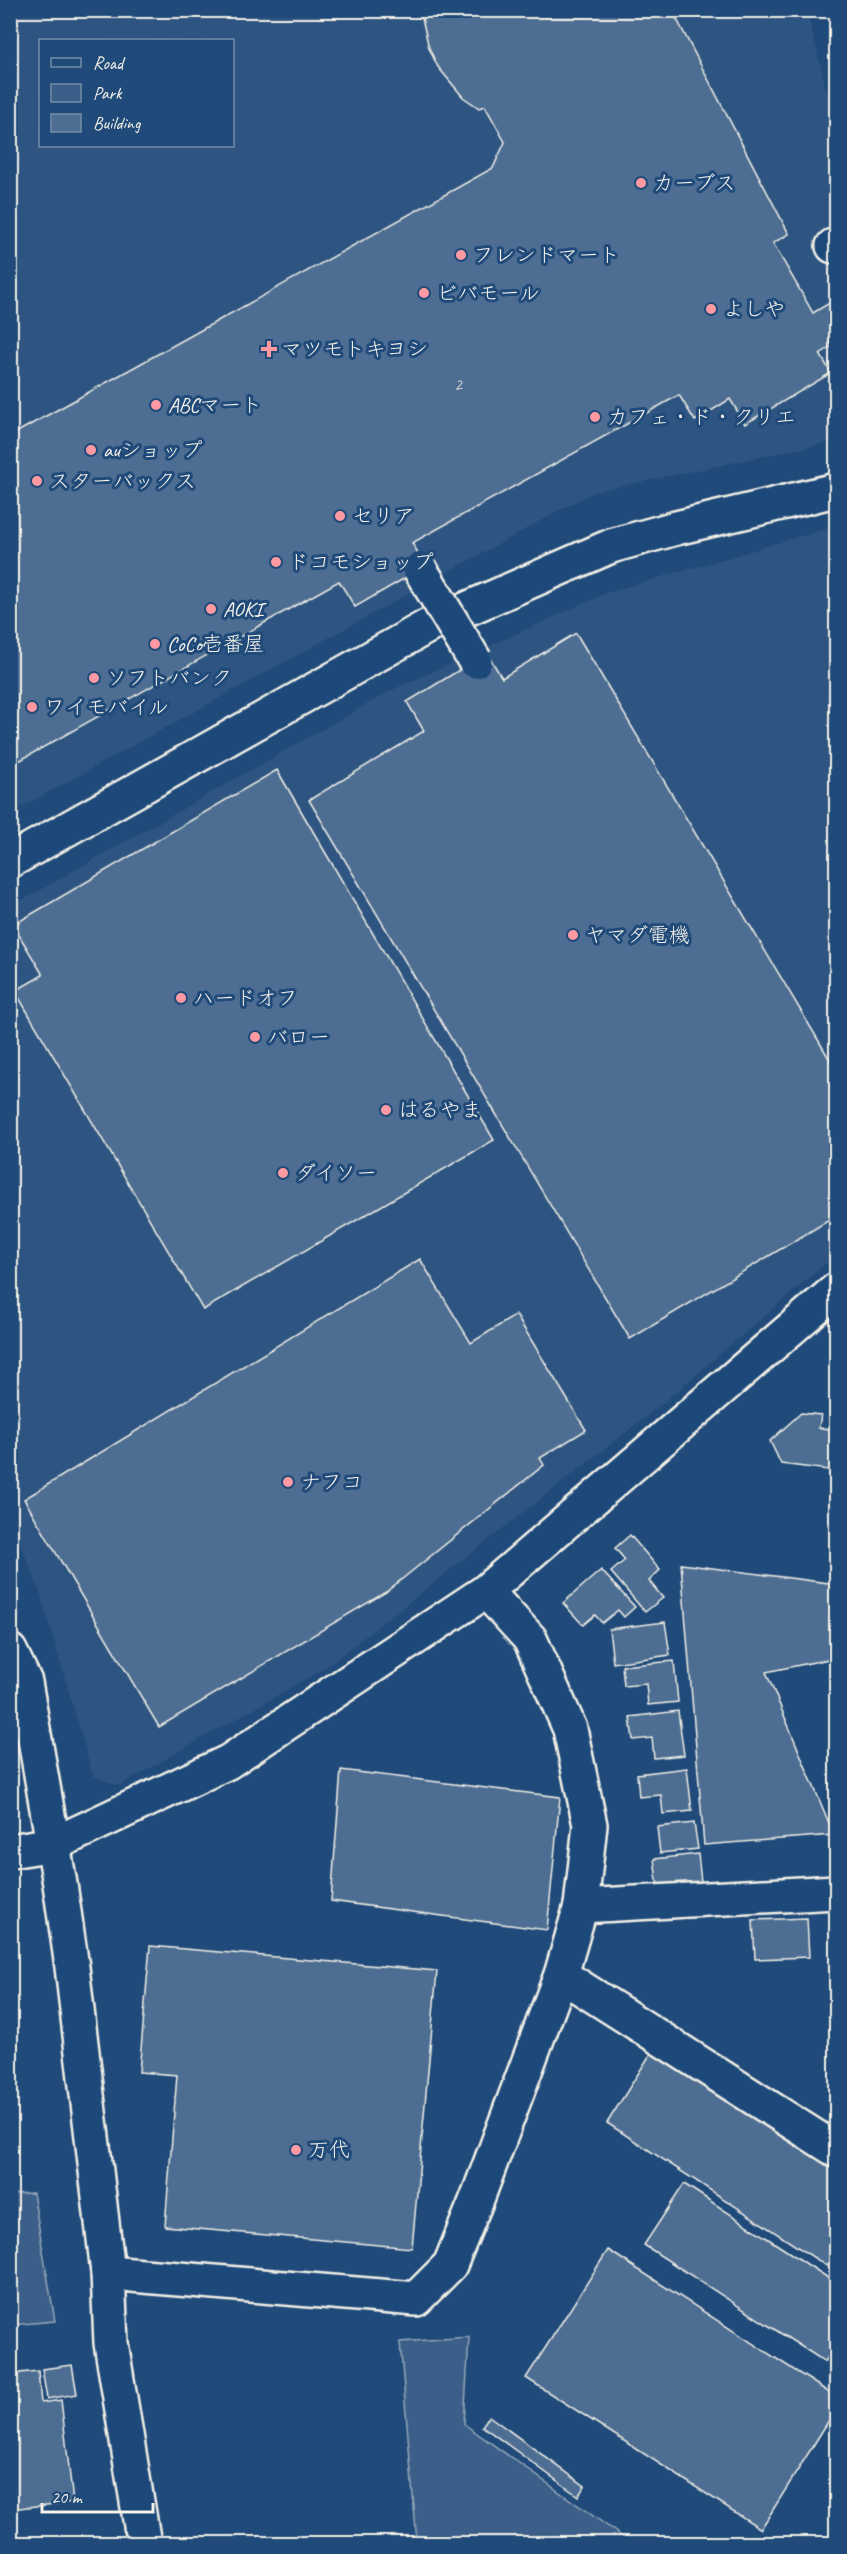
<svg xmlns="http://www.w3.org/2000/svg" width="847" height="2554" font-family="Caveat,'Klee One',sans-serif">
<style>
.built{fill:#2d5581;fill-rule:evenodd}
.green{fill:#3a5f88;stroke:#97a8b8;stroke-width:1.5}
.building{fill:#4d6e92;stroke:#f4f1e8;stroke-width:1.5}
.lines{fill:none;stroke-linecap:round;stroke-linejoin:round}
.minor-casing{stroke:#f4f1e8;stroke-width:38}
.minor{stroke:#1f4a7a;stroke-width:33}
.minor-bridge-casing{stroke:#f4f1e8;stroke-width:38;stroke-linecap:butt}
.minor-bridge{stroke:#1f4a7a;stroke-width:33}
.poi-dot{fill:#ff9aa2;stroke:#1f4a7a;stroke-width:2}
.labels{text-anchor:middle;dominant-baseline:central;stroke-width:6;stroke-linejoin:round;paint-order:stroke}
.number-label{font-size:18px;fill:#cad0d2}
.poi-label{font-size:21px;fill:#f4f1e8;stroke:#1f4a7a;text-anchor:start}
</style>
<rect width="100%" height="100%" fill="#1f4a7a"/>
<filter id="ink" filterUnits="userSpaceOnUse"><feTurbulence type="fractalNoise" baseFrequency=".0167" numOctaves="2"/><feDisplacementMap in="SourceGraphic" scale="12" xChannelSelector="R" yChannelSelector="G"/><feConvolveMatrix kernelMatrix="1 2 1 2 8 2 1 2 1" color-interpolation-filters="sRGB"/></filter>
<g filter="url(#ink)">
<g class="built">
<path d="M11 11H807L836 129V441L593 492 11 813ZM40 40H232V146H40Z"/>
<path d="M836 526V1255L658 1407 325 1668 119 1786 93 1776 40 1592 11 1521 10 907 390 691 606 593Z"/>
</g>
<g class="green">
<path d="M33 2193 55 2321 11 2325V2194Z"/>
<path d="M469 2337 464 2424 631 2543H417L400 2342Z"/>
</g>
<g class="building">
<path d="M176 10H210L208 17Z"/>
<path d="M420 10H672L789 234 773 243 813 313 836 299V337L829 341 832 346 820 354 831 373 745 424 730 399 695 421 679 395 412 543 426 566 355 607 339 581 10 766V436L493 168 505 142 485 106 479 108 463 97 438 67 429 48Z"/>
<path d="M576 633 836 1070V1216L630 1339 309 800 424 731 407 702 487 653 502 678Z"/>
<path d="M277 770 494 1140 203 1310 15 991 43 975 13 925Z"/>
<path d="M420 1259 471 1343 516 1315 586 1430 540 1458 544 1465 386 1592 159 1727 24 1499Z"/>
<path d="M801 1413 821 1415 819 1428 832 1429 836 1435V1471L781 1464 770 1441Z"/>
<path d="M630 1535 660 1570 649 1581 663 1598 645 1612 611 1572 625 1560 615 1548Z"/>
<path d="M681 1564 836 1584V1688L829 1659 766 1672 834 1835 704 1845Z"/>
<path d="M601 1570 635 1607 624 1617 618 1610 602 1623 595 1615 583 1625 563 1603Z"/>
<path d="M665 1622 670 1655 613 1663 609 1629Z"/>
<path d="M674 1661 678 1702 648 1705 646 1684 624 1686 622 1666Z"/>
<path d="M678 1711 684 1755 654 1758 652 1738 633 1740 630 1717Z"/>
<path d="M687 1768 692 1811 663 1814 661 1795 639 1797 637 1774Z"/>
<path d="M341 1770 560 1797 547 1930 331 1901Z"/>
<path d="M694 1823 698 1849 660 1853 657 1827Z"/>
<path d="M698 1854 701 1882 658 1887 654 1859Z"/>
<path d="M807 1918 809 1957 755 1959 753 1920Z"/>
<path d="M150 1946 437 1971 412 2248 165 2226 177 2075 139 2072Z"/>
<path d="M653 2050 836 2169V2272L607 2123Z"/>
<path d="M684 2184 836 2283V2344L825 2362 644 2245Z"/>
<path d="M608 2250 836 2397V2409L761 2529 526 2378Z"/>
<path d="M72 2365 77 2394 47 2399 42 2369Z"/>
<path d="M38 2371 41 2403 61 2400 73 2502 10 2509V2374Z"/>
<path d="M489 2416 585 2486 578 2496 482 2426Z"/>
</g>
<g class="lines">
<g class="minor-casing">
<g id="minor">
<path d="M833 246 836 245"/>
<path d="M10 861 428 626 611 546 676 528 836 490"/>
<path d="M10 1651 25 1682 60 1884 72 1967 108 2273 111 2343 144 2544"/>
<path d="M10 1851 54 1844 228 1762 486 1591 836 1290"/>
<path d="M581 1906 836 1892"/>
<path d="M561 1975 836 2150"/>
<path d="M108 2273 416 2299 450 2265 477 2199 561 1975 581 1906 590 1825 570 1729 530 1639 486 1591"/>
</g>
</g>
<use href="#minor" class="minor"/>
<g class="minor-bridge-casing">
<path id="minor-bridge" d="M420 569 475 661"/>
</g>
<use href="#minor-bridge" class="minor-bridge"/>
</g>
</g>
<g class="poi-dot">
<circle cx="641" cy="183" r="6"/>
<circle cx="461" cy="255" r="6"/>
<circle cx="424" cy="293" r="6"/>
<circle cx="711" cy="309" r="6"/>
<path d="M266 340h6v6h6v6h-6v6h-6v-6h-6v-6h6z"/>
<circle cx="156" cy="405" r="6"/>
<circle cx="595" cy="417" r="6"/>
<circle cx="91" cy="450" r="6"/>
<circle cx="37" cy="481" r="6"/>
<circle cx="340" cy="516" r="6"/>
<circle cx="276" cy="562" r="6"/>
<circle cx="211" cy="609" r="6"/>
<circle cx="155" cy="644" r="6"/>
<circle cx="94" cy="678" r="6"/>
<circle cx="32" cy="707" r="6"/>
<circle cx="573" cy="935" r="6"/>
<circle cx="181" cy="998" r="6"/>
<circle cx="255" cy="1037" r="6"/>
<circle cx="386" cy="1110" r="6"/>
<circle cx="283" cy="1173" r="6"/>
<circle cx="288" cy="1482" r="6"/>
<circle cx="296" cy="2150" r="6"/>
</g>
<g class="labels">
<g class="number-label">
<text x="458" y="384">2</text>
</g>
<g class="poi-label">
<text x="653" y="183">カーブス</text>
<text x="473" y="255">フレンドマート</text>
<text x="436" y="293">ビバモール</text>
<text x="723" y="309">よしや</text>
<text x="281" y="349">マツモトキヨシ</text>
<text x="168" y="405">ABCマート</text>
<text x="607" y="417">カフェ・ド・クリエ</text>
<text x="103" y="450">auショップ</text>
<text x="49" y="481">スターバックス</text>
<text x="352" y="516">セリア</text>
<text x="288" y="562">ドコモショップ</text>
<text x="223" y="609">AOKI</text>
<text x="167" y="644">CoCo壱番屋</text>
<text x="106" y="678">ソフトバンク</text>
<text x="44" y="707">ワイモバイル</text>
<text x="585" y="935">ヤマダ電機</text>
<text x="193" y="998">ハードオフ</text>
<text x="267" y="1037">バロー</text>
<text x="398" y="1110">はるやま</text>
<text x="295" y="1173">ダイソー</text>
<text x="300" y="1482">ナフコ</text>
<text x="308" y="2150">万代</text>
</g>
</g>
<rect width="847" height="2554" fill="none" stroke="#1f4a7a" stroke-width="36"/>
<rect x="18" y="18" width="811" height="2518" fill="none" stroke="#f4f1e8" stroke-width="2" filter="url(#ink)"/>
<rect x="39" y="39" width="195" height="108" fill="#1f4a7a" stroke="#748da6" stroke-width="1.5"/>
<rect x="51" y="58" width="30" height="9" fill="#1f4a7a" stroke="#748da6" stroke-width="1.5"/>
<text x="93" y="69" font-size="18" fill="#f4f1e8">Road</text>
<rect x="51" y="84" width="30" height="18" fill="#3a5f88" stroke="#748da6" stroke-width="1.5"/>
<text x="93" y="99" font-size="18" fill="#f4f1e8">Park</text>
<rect x="51" y="114" width="30" height="18" fill="#4d6e92" stroke="#748da6" stroke-width="1.5"/>
<text x="93" y="129" font-size="18" fill="#f4f1e8">Building</text>
<path d="M42 2503v9h111v-9" fill="none" stroke="#f4f1e8" stroke-width="3"/>
<text x="51" y="2503" font-size="18" fill="#f4f1e8" stroke="#1f4a7a" stroke-width="4.5" paint-order="stroke">20 m</text>
</svg>
